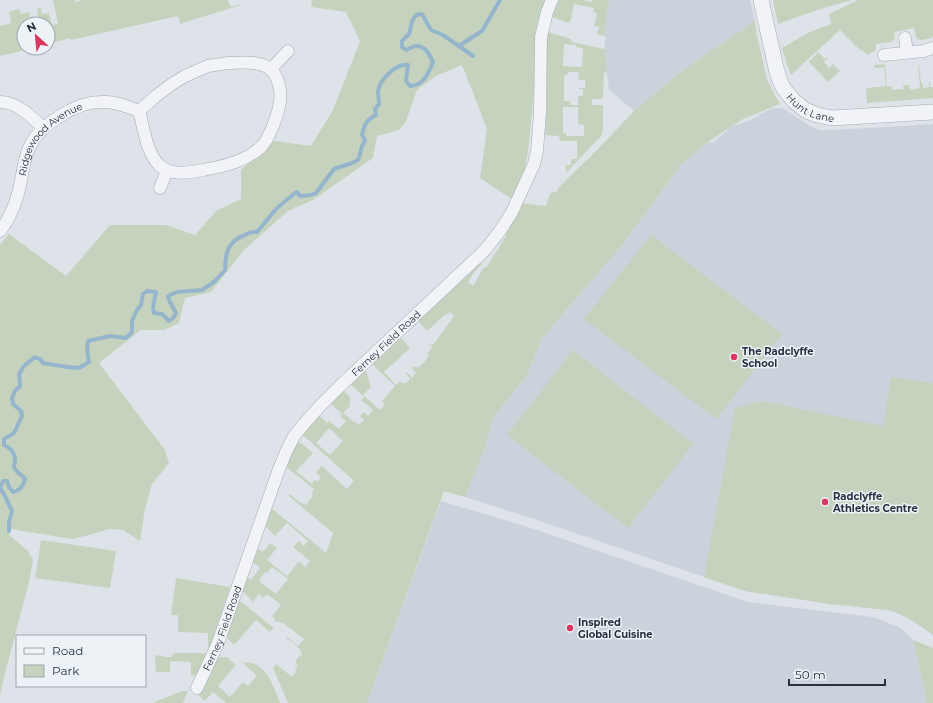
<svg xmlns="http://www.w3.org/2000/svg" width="933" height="703" font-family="Montserrat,sans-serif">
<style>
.built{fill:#cbd2db}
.green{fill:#c5d3be;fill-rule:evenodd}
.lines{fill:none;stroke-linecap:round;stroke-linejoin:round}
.stream{stroke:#95b5cc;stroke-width:4}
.minor-casing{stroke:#a3aab3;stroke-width:13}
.tertiary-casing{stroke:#a3aab3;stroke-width:16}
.minor{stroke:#f1f3f7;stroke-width:12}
.tertiary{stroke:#f1f3f7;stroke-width:15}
.poi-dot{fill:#d93760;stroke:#edf2f6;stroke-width:1.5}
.labels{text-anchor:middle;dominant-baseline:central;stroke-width:3;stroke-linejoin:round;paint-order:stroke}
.street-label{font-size:10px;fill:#263241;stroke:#edf2f6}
.poi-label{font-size:10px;font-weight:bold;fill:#263241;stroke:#edf2f6;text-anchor:start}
</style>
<rect width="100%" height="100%" fill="#dee3e9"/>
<g class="built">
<path d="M609 0H750L755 21 680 72 634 111 609 90 604 49 606 37 604 36Z"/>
<path d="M775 108H783L810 126 820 130H833L933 124V635L912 620 896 612 888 610 830 604 745 591 528 517 465 497 484 450 493 418 527 375 542 338 620 248 680 166 709 141 712 144 732 126 748 121 759 116V114Z"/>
<path d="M441 501 528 527 748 602 873 617 901 628 913 640 927 703H367Z"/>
</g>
<g class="green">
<path d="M53 0H75L76 2 83 0H228L230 7 241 4V5L180 24 178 16 71 40V38L48 44V24H40L37 10 38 8H41L42 14 49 13 52 25 58 24Z"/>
<path d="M312 0H546L537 25 535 83 528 152 525 171 513 200 480 178 487 129 462 65 436 76 417 90 406 121 399 130 377 136 373 158 313 200 288 211 245 249 211 292 185 298 179 323 164 330H141L99 363 165 450 169 463 152 484 145 509 140 541 123 530 109 529 89 535 72 539 11 529 9 535 28 551 33 560 29 582 4 677 0 695V245L9 234 66 276 110 225H166L195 235 216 211 241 199V170L274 141 311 146 333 110 360 41 346 12 311 7Z"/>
<path d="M557 0H584L592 2V0H609L604 36 597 34 599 27 594 26 597 13 593 12 594 8 574 4 570 22 568 23 553 17 552 16Z"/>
<path d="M773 0H852L817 10 778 24Z"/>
<path d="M858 0H933V37L928 39 920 40 916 37 914 28 894 32 895 39 891 42 876 44V50L868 55 862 50 861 51 840 30 791 75 787 65 782 48 808 33 831 24 829 14Z"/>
<path d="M19 9 21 14 29 12 32 24H24V48H34L0 56V26L11 23 9 12Z"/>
<path d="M755 21 756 31 767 80 780 104 743 119 709 141 680 166 620 248 542 338 527 375 493 418 484 450 465 497 444 491 367 703H288L273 668 276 664 291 676H293L296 672 295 669 298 666 295 662 300 655 302 657C302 648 293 643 286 638L287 637 298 646 304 639 283 623 274 621 275 619 272 616 281 605 267 594 263 598 259 594 253 602 241 589 246 576 251 580 260 568 251 561 255 547 263 552 270 543 277 548 267 560 287 576 299 561 305 567 310 561 293 547 299 541 304 546 308 541 287 523 275 536 263 523 269 506 326 553 333 533 289 496 290 494 301 503H302L306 505 313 496 311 494 314 489 285 466 297 441 301 443 313 453 296 471 312 484 315 480 317 482 321 477 316 472 322 466 347 489 354 481 302 434 319 415 327 423 329 421 339 429 346 421 340 416 342 414 330 403 343 390 350 397V406L343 413 355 423 356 422 359 425 364 420 360 416 364 412 368 416 373 410 361 400 364 397 350 384 365 370C368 373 368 381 371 387L363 395 380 410 385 404 382 401 395 386 372 364 400 337 410 348 384 372 396 385 400 381 402 383H406L410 379 406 373 407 372 412 378 416 373 412 368 414 366 418 368 426 360 429 355 427 353 432 348 422 336 431 346 436 341 454 316 450 312 447 315 446 314 427 331 418 321 480 262 482 264 473 274 468 282 473 286 484 267 486 268 506 236V229L520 203 546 206 550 193 556 192 561 185 596 151 634 111 680 72ZM329 428 343 441 330 455 316 443ZM272 567 288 579 276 594 260 582 261 581 259 580 265 572 267 573Z"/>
<path d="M548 32 571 39V42L604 49 607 72H604L603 99H592V105H603V129L601 136 566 173V165H571V159H577V141H560L559 136 545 135 547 105 546 55ZM564 44 576 45V47L583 48 582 67 563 66ZM568 72H578L579 80H585V88H579V89H583V96H578V105H570V101H564V76L567 75ZM563 107H578V124L584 125V136H566V133H563Z"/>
<path d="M818 52 825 59 827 57 828 58 824 62 829 68 833 64 840 71 828 82 809 62Z"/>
<path d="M885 64 887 87 892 86V90L904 89 903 85H909L910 90 920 88 918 65H919L921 83H922L923 88 929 87V82H930V87H933V98L867 103 866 88 886 86 884 67 874 68V65Z"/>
<path d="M651 235 782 334 716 419 584 319Z"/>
<path d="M573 350 693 444 628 528 507 435Z"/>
<path d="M891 377 933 383V635C919 625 906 615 888 610L830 604 745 591 704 577 735 408 762 401 883 426Z"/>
<path d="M41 540 116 551 110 588 35 578Z"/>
<path d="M176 578 230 587 208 653 197 674 191 676V662L170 661V672H156L155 655 163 656 164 657H172L173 653H208V633L178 632V615H171Z"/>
<path d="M238 599 274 628 270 632 256 620 234 645 228 639 227 630Z"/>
<path d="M913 640 933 648V703H927Z"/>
<path d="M219 657H227L236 665 218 686 230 697 243 682 248 686 257 676 243 663C264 658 274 687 280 703H226L213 692 205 701 198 695C203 684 209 665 219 657Z"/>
<path d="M182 691H188L183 703H152Z"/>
</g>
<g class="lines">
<g class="stream">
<path d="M459 46 468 40 482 31 500 0"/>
<path d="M0 488 3 481H7L9 487 13 492C20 490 23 487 25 479 23 475 15 472 14 467 14 464 15 462 15 460 15 452 11 448 4 445V439L14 433 22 416 21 411 13 404 12 398 15 391 20 386 19 374 24 366 35 357 40 359 43 363 67 367 79 368 89 362C88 355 86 348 88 341L110 336 126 338 132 332V321L137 310 141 305 143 294 147 291 156 292 153 307 154 313 162 314 169 321 173 318 176 313 169 300 168 296 177 292 202 290 214 282 225 270C225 253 228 241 245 235 249 233 252 231 257 232L277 208 295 193 297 192 300 196 311 195 316 193 334 169 352 163 358 160 360 154 362 146 364 143 365 140 362 135C365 124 365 121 376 115L375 109 379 104C379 100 378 95 378 91 380 79 397 63 408 65L406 81 410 86C424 85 428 74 433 62 429 54 425 45 415 46 412 47 409 49 406 50L402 47V41L409 34 411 26 412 21 416 15 422 14 431 30 443 35 473 56"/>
<path d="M0 488 5 496 12 511 9 522V531"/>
</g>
<g class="minor-casing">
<g id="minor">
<path d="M905 38 907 52"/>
<path d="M884 55 924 51 933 48"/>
<path d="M228 63C241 63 259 60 270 69 271 70 273 72 274 73 285 91 280 108 273 126 270 133 267 141 261 147 245 162 223 166 203 170 188 173 171 176 159 165 146 152 144 128 139 111L156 96 172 84 185 76 208 66Z"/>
<path d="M271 69 288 51"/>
<path d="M0 102C17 102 31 116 43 128"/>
<path d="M160 188 167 171"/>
<path id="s1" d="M0 231C12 216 19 194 22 175 24 166 25 157 29 148 39 125 76 102 101 102 114 101 127 106 139 111"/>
<path id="s2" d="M197 688 218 643 279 469 286 452 294 436 303 425 320 406 340 386 485 250 500 231 512 212 529 175 534 164 537 151 540 113 541 37 547 12 552 0"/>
</g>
</g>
<g class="tertiary-casing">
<g id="tertiary">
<path id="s3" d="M761 0 776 68 780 81 784 89 794 101 805 110 817 115 832 118 933 112"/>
</g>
</g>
<use href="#minor" class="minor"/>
<use href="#tertiary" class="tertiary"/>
</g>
<g class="poi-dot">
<circle cx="734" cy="357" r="4"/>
<circle cx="825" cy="502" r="4"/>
<circle cx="570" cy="628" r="4"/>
</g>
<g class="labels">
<g class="street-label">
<text stroke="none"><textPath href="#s3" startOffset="126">Hunt Lane</textPath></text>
<text stroke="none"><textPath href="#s1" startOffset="109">Ridgewood Avenue</textPath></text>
<text stroke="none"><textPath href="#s2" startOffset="401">Ferney Field Road</textPath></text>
<text stroke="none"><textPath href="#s2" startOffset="65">Ferney Field Road</textPath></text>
</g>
<g class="poi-label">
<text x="742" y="351">The Radclyffe<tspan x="742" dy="12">School</tspan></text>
<text x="833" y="496">Radclyffe<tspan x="833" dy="12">Athletics Centre</tspan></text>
<text x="578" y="622">Inspired<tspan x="578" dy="12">Global Cuisine</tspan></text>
</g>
</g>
<rect x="16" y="635" width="130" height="52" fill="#edf2f6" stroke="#9da5ae"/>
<rect x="24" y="648" width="20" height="6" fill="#f1f3f7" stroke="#9da5ae"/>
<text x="52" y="655" font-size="12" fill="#263241">Road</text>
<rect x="24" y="665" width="20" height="12" fill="#c5d3be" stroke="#9da5ae"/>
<text x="52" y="675" font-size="12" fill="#263241">Park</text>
<g transform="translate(36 36) rotate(333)"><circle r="19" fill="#edf2f6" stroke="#9da5ae"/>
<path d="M0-3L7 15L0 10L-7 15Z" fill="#d93760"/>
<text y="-6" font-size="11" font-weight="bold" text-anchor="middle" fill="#263241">N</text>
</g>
<path d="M789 679v6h96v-6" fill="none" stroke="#263241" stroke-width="2"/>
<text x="795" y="679" font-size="12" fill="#263241" stroke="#edf2f6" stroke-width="3" paint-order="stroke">50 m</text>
</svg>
